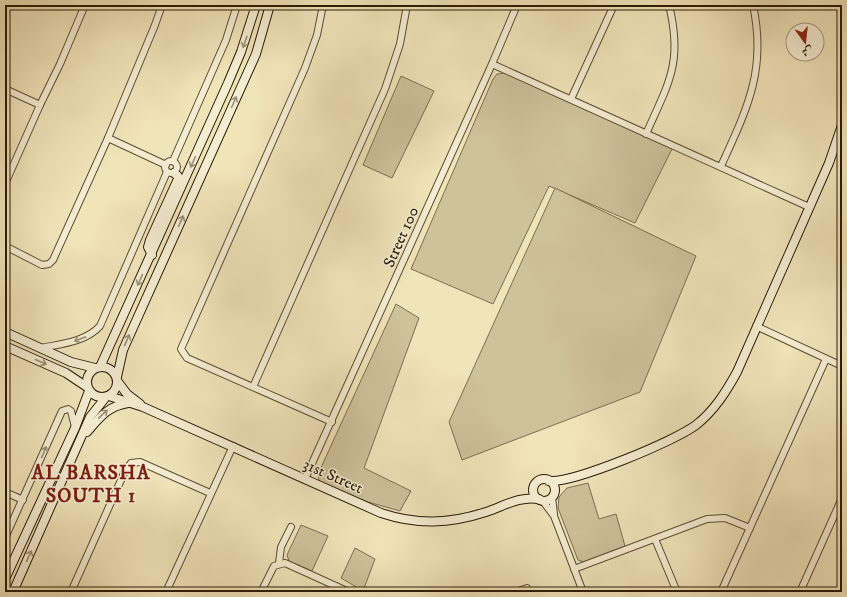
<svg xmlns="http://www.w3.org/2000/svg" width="847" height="597" font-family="'IM FELL DW Pica',Amiri,serif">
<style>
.green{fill:#cec29b;stroke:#7c6f51}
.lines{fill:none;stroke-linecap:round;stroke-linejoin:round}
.street-casing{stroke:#5c4e34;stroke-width:8}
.secondary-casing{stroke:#2a1c07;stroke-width:10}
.street{stroke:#f5edd2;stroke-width:6}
.secondary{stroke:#f5edd2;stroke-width:8}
.oneway{stroke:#9a8f77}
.labels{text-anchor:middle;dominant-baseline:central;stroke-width:3;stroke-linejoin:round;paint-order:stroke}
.street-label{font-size:16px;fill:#2a1c07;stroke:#f5edd2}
.district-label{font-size:20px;font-weight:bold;letter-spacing:1px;fill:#7a1f14;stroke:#f5edd2}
</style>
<rect width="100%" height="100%" fill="#f0e4b9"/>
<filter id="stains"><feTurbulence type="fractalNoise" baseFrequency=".005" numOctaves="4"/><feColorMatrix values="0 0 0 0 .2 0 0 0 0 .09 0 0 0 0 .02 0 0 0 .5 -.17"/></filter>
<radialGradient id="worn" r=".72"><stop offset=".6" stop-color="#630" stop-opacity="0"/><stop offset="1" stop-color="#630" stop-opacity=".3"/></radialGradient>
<g class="green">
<path d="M504 73 672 149 635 223 549 186 493 304 411 269 493 79 497 74Z"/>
<path d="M401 76 434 91 392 178 363 165Z"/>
<path d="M555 188 696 256 640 392 462 460 449 422Z"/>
<path d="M396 304 419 318 364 468 411 491 400 511 368 502 319 481 318 474Z"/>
<path d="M588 483 599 519 616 514 625 546 584 562 578 560 558 508 559 497 567 488Z"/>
<path d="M301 525 328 536 312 571 289 561 287 555Z"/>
<path d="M355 548 375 559 363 591 341 578Z"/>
</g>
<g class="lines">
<g class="street-casing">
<g id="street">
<path d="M323 5 317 35 305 68 181 349 187 358 332 422"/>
<path d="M5 10 7 5"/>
<path d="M492 64 809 207"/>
<path d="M5 89 40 105"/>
<path d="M571 99 614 5"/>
<path d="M646 134C669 82 683 63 669 5"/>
<path d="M108 138 166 165"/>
<path d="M173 161 226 40 237 5"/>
<circle cx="171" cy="167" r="6"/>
<path d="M721 166C747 109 767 70 753 5"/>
<path d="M5 184 40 105 60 64 85 5"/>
<path d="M5 246 42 265 49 264 53 260 108 138 155 25 162 5"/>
<path d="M756 326 842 366"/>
<path d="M41 348C60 344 86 342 100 326L167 172"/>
<path d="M253 387 385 89 400 44 407 5"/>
<path d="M305 479 492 64 517 5"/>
<path d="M5 492 23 500"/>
<path d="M552 497 554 514"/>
<path d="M542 500 554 516 583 592"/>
<path d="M5 538 62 411 68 409 71 411 75 427"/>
<path d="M655 539 677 592"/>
<path d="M279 563 281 547 291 527"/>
<path d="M574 569 707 519 725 518 750 528"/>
<path d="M71 592 125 471 131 463 140 462 210 493"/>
<path d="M166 592 233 446"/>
<path d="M261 592 274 566 285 563 349 592"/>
<path d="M515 592 527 588"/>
<path d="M721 592 826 359"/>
<path d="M800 592 842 498"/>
</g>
</g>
<g class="secondary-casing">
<g id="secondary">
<path d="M152 255 148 247 150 240 178 179V176L174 173"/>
<path d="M5 332 71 362 95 368"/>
<path d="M5 346 66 373 87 387"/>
<circle cx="102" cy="382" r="15"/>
<path d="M100 367 228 83 241 52 256 5"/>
<path d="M117 377 123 350 256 54 270 5"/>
<path d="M118 382 127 394 140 404"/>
<path d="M109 396 143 407 381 513C417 525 449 524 486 512 504 506 519 496 539 499"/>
<path d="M87 432C100 417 108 406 128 403"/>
<circle cx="544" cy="490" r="11"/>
<path d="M549 481C574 483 675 441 696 425 714 411 726 392 737 372L829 163 842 125"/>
<path d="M5 579 75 428 89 391"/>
<path d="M13 592 90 417 106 397"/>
</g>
</g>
<use href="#street" class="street"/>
<use href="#secondary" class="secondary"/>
</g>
<defs><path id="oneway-shaft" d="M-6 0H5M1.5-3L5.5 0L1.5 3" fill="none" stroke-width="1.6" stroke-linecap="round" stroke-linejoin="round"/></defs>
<g class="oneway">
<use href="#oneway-shaft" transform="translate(245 42) rotate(109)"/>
<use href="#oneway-shaft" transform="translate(234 102) rotate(-66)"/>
<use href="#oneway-shaft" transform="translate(193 162) rotate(114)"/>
<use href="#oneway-shaft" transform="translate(181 221) rotate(-66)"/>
<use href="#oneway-shaft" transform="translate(140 280) rotate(114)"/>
<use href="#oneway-shaft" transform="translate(80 339) rotate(160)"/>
<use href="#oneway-shaft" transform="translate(127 340) rotate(-66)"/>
<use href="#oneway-shaft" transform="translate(41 362) rotate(24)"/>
<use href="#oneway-shaft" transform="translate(103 414) rotate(-43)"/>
<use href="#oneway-shaft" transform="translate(44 452) rotate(-67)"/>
<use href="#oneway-shaft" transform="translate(29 556) rotate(-66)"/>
</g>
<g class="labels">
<g class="street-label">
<text transform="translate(401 237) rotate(-66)">Street 100</text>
<text transform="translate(333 476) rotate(24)">31st Street</text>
</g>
<g class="district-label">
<text x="91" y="473">AL BARSHA<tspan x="91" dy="23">SOUTH 1</tspan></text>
</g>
</g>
<rect width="847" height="597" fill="none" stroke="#f0e4b9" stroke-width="20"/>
<rect x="6" y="6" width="835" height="585" fill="none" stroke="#2a1c07" stroke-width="2"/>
<rect x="10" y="10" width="827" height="577" fill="none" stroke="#2a1c07"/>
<g transform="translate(805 42) rotate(165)"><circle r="19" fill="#f5edd2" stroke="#a49981"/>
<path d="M0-3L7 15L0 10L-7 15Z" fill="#8f2418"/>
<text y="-6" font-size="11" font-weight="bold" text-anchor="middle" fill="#2a1c07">ش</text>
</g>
<rect width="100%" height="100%" filter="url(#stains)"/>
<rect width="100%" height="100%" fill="url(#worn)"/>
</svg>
